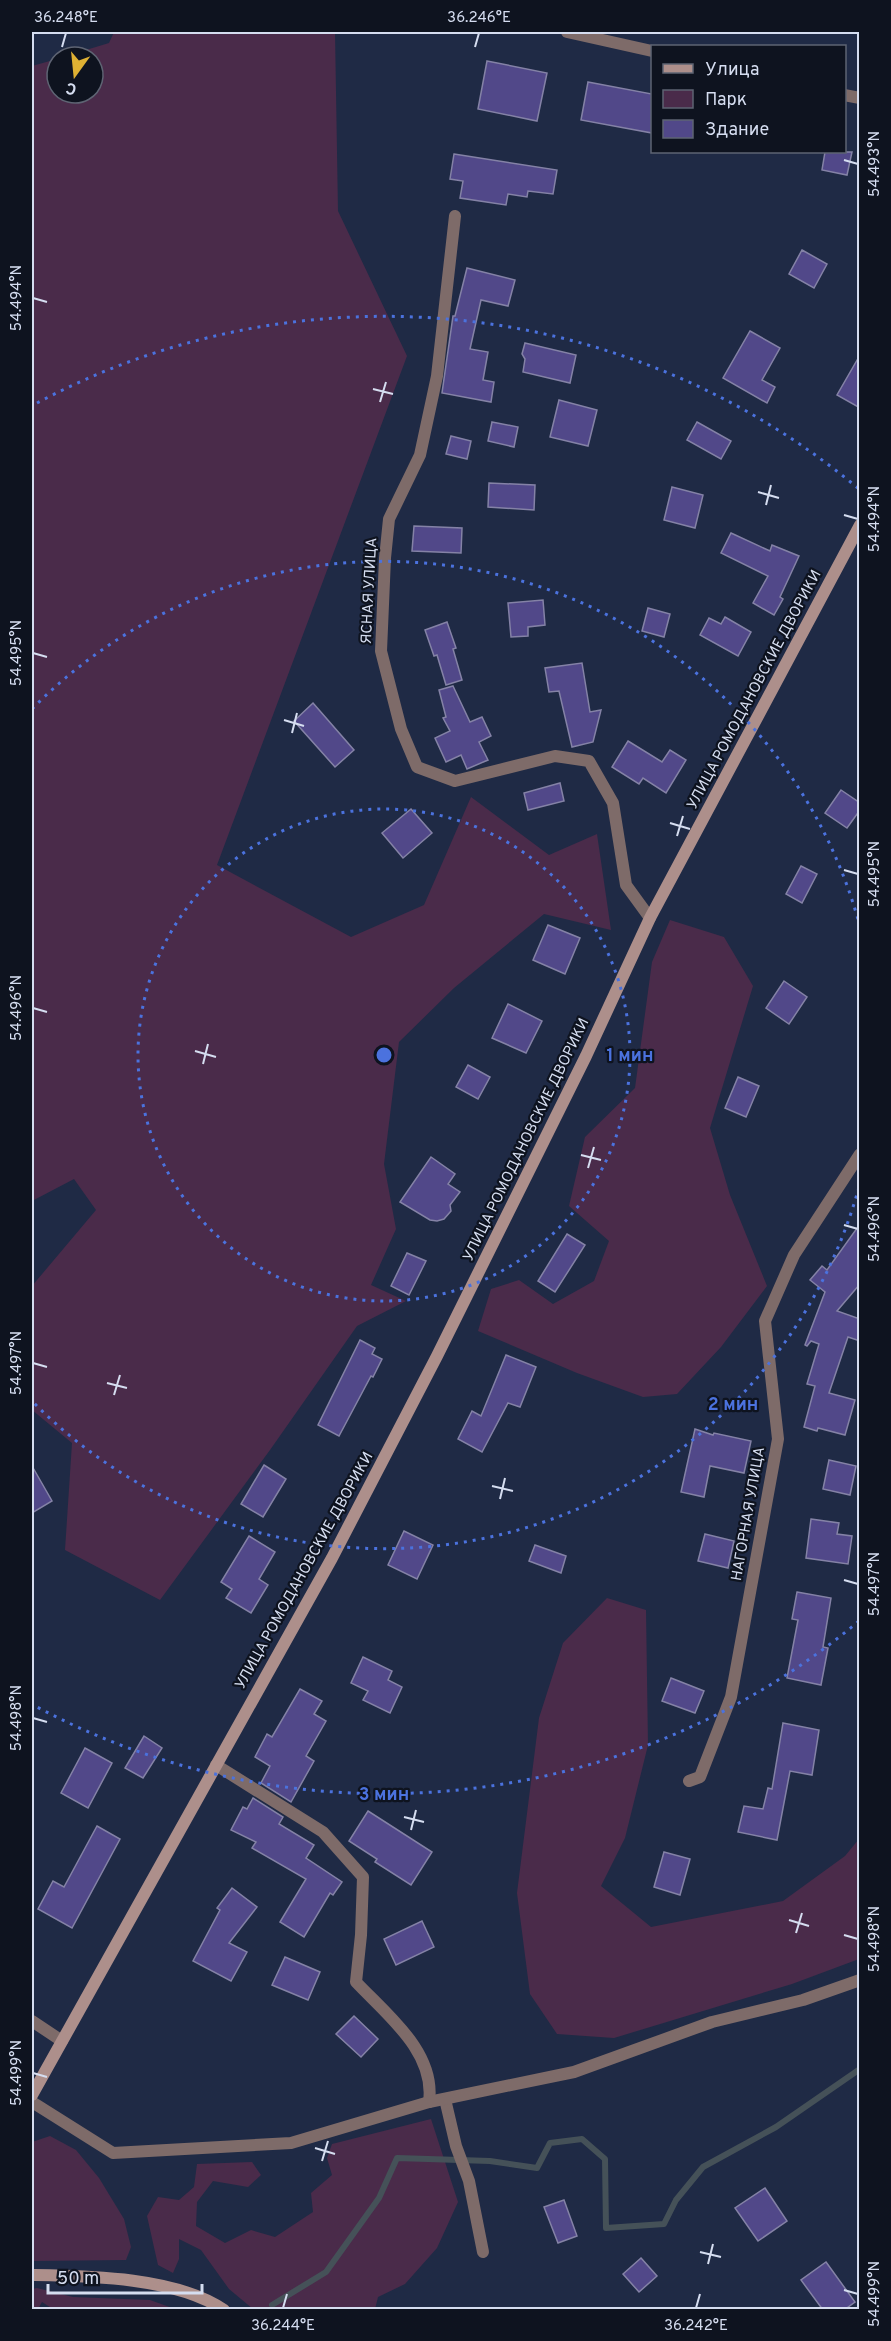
<svg xmlns="http://www.w3.org/2000/svg" width="891" height="2341" font-family="Overpass,sans-serif">
<style>
.green{fill:#4a2b4a}
.lines{fill:none;stroke-linecap:round;stroke-linejoin:round}
.stream{stroke:#455158;stroke-width:6}
.building{fill:#514889;stroke:#8482a6;stroke-width:1.5}
.street{stroke:#7e6b69;stroke-width:12}
.secondary{stroke:#ad8f8b;stroke-width:12}
.ticks{fill:none;stroke:#d5ddf0;stroke-width:2}
.ring{fill:none;stroke:#4b72de;stroke-width:3;stroke-dasharray:3 6}
.labels{text-anchor:middle;dominant-baseline:central;stroke-width:4.5;stroke-linejoin:round;paint-order:stroke}
.street-label{font-size:15px;fill:#d5ddf0;stroke:#0e131f}
.centre{fill:#4b72de;stroke:#0e131f;stroke-width:3}
.ring-label{font-size:18px;text-anchor:middle;font-weight:bold;fill:#4b72de;stroke:#0e131f;stroke-width:4.5;stroke-linejoin:round;paint-order:stroke}
.neatline{fill:none;stroke:#d5ddf0;stroke-width:2}
.ticks-label{font-size:15px;text-anchor:middle;fill:#d5ddf0}
</style>
<rect width="100%" height="100%" fill="#1f2a45"/>
<g class="green">
<path d="M114 32H335L338 211 407 356 217 865 351 937 424 905 471 797 549 855 597 834 611 930 544 914 454 988 399 1042 384 1164 396 1229 371 1285 406 1301 357 1326 270 1450 160 1600 65 1550 72 1443 32 1410V1286L96 1210 74 1179 32 1201V66L57 59V93H93V57H63L109 43Z"/>
<path d="M670 920 724 937 753 986 710 1128 730 1195 767 1286 721 1347 677 1394 643 1397 577 1373 478 1331 491 1289 519 1280 553 1304 594 1281 609 1241 569 1206 585 1137 635 1088 652 962Z"/>
<path d="M607 1598 646 1610 648 1745 625 1838 601 1886 651 1927 783 1901 845 1856 859 1839V1959L792 1984 614 2038 557 2034 530 1994 517 1893 539 1718 563 1643Z"/>
<path d="M431 2119 458 2202 437 2248 405 2284 378 2297 375 2309H253L229 2289 201 2250 179 2239V2259L173 2273 158 2265 147 2216 158 2197 179 2200 194 2187 197 2164 252 2162 261 2175 248 2187 213 2181 197 2202 196 2226 225 2243 251 2230 275 2237 313 2212 311 2193 332 2175 327 2158 332 2144Z"/>
<path d="M50 2136 76 2150 99 2178 124 2219 131 2247 126 2260 32 2261V2142Z"/>
<path d="M37 2288 73 2297 150 2300 175 2309H53L42 2302 38 2309H32V2289Z"/>
</g>
<g class="lines">
<path class="stream" d="M272 2305 326 2272 379 2198 397 2158 490 2161 537 2168 550 2143 582 2139 605 2159 606 2228 664 2224 676 2200 703 2167 776 2127 860 2069"/>
</g>
<g class="building">
<path d="M487 61 547 73 537 121 478 109Z"/>
<path d="M588 82 652 94V133L581 120Z"/>
<path d="M825 152H852L847 175 822 170Z"/>
<path d="M454 154 557 170 553 194 528 191 527 197 508 194 506 205 460 198 463 181 450 179Z"/>
<path d="M802 250 827 264 814 288 789 274Z"/>
<path d="M467 268 515 280 508 306 481 300 470 349 488 352 483 380 494 382 491 402 442 393 453 316H455Z"/>
<path d="M750 331 780 348 762 380 775 387 767 403 723 378Z"/>
<path d="M525 343 576 355 570 383 523 372 525 359 522 354Z"/>
<path d="M860 355V408L837 395Z"/>
<path d="M559 400 597 410 588 446 550 437Z"/>
<path d="M492 422 518 427 514 447 488 441Z"/>
<path d="M697 422 731 441 721 459 687 440Z"/>
<path d="M451 436 471 441 467 459 446 454Z"/>
<path d="M489 483 535 485 534 510 488 507Z"/>
<path d="M672 487 703 495 695 528 664 520Z"/>
<path d="M414 526 462 528 461 553 412 551Z"/>
<path d="M731 533 770 551 772 545 799 556 780 597 783 599 774 615 753 603 768 576 721 553Z"/>
<path d="M543 600 545 625 528 627V636L511 637 508 603Z"/>
<path d="M648 608 670 614 664 637 642 631Z"/>
<path d="M725 617 751 632 738 656 700 635 709 618 721 624Z"/>
<path d="M447 622 456 648 453 649 462 680 446 685 437 655 434 656 425 630Z"/>
<path d="M582 663 590 712 601 710 593 742 572 747 559 691 549 692 545 668Z"/>
<path d="M453 686 470 722 482 717 491 736 479 742 488 760 467 769 461 755 446 762 435 738 450 731 443 718 446 717 439 690Z"/>
<path d="M313 703 354 750 335 767 294 721Z"/>
<path d="M628 741 662 762 670 750 686 760 666 793 643 778 639 784 612 767Z"/>
<path d="M560 783 564 801 528 810 524 793Z"/>
<path d="M841 790 860 803V810L847 828 825 813Z"/>
<path d="M411 809 432 833 403 858 382 833Z"/>
<path d="M801 866 817 874 802 903 786 894Z"/>
<path d="M548 925 580 938 565 974 533 960Z"/>
<path d="M784 981 807 997 789 1024 766 1008Z"/>
<path d="M508 1004 542 1021 526 1053 492 1038Z"/>
<path d="M468 1065 490 1077 478 1099 456 1087Z"/>
<path d="M738 1077 759 1086 746 1117 725 1108Z"/>
<path d="M431 1157 455 1174 448 1184 460 1192 450 1205 451 1211 444 1219 437 1221 430 1220 400 1202Z"/>
<path d="M860 1224V1284L837 1311 860 1319V1341L848 1337 829 1393 855 1400 845 1435 818 1428 817 1431 804 1427 815 1386 807 1384 819 1344 811 1341 807 1346 805 1345 825 1292 810 1280 822 1266 827 1270Z"/>
<path d="M567 1234 585 1245 555 1292 538 1281Z"/>
<path d="M407 1253 426 1261 409 1295 391 1286Z"/>
<path d="M360 1340 375 1348 372 1354 382 1359 373 1377 371 1376 339 1436 318 1425Z"/>
<path d="M506 1355 536 1367 520 1407 508 1403 482 1452 458 1439 472 1411 481 1416Z"/>
<path d="M695 1429 713 1435 714 1433 751 1441 744 1473 710 1466 704 1497 681 1492Z"/>
<path d="M829 1460 856 1466 850 1495 823 1489Z"/>
<path d="M264 1465 286 1479 263 1517 241 1504Z"/>
<path d="M32 1466 52 1501 32 1513Z"/>
<path d="M811 1519 839 1523 837 1534 852 1536 848 1564 806 1558Z"/>
<path d="M404 1531 433 1545 417 1579 388 1565Z"/>
<path d="M705 1534 734 1541 728 1568 698 1561Z"/>
<path d="M249 1536 275 1552 259 1579 268 1585 251 1613 226 1598 232 1589 221 1582Z"/>
<path d="M535 1545 566 1556 561 1573 529 1561Z"/>
<path d="M797 1592 831 1598 823 1647 828 1648 821 1685 787 1678 798 1620 792 1619Z"/>
<path d="M363 1657 392 1671 388 1680 402 1687 390 1713 363 1700 368 1691 351 1683Z"/>
<path d="M671 1678 704 1691 695 1713 662 1701Z"/>
<path d="M300 1689 322 1701 314 1714 326 1721 306 1756 314 1761 291 1802 261 1783 270 1766 255 1757 267 1734 272 1737Z"/>
<path d="M783 1723 819 1730 812 1775 790 1771 777 1840 738 1832 744 1806 763 1809 768 1788 772 1789Z"/>
<path d="M144 1736 162 1748 143 1778 125 1768Z"/>
<path d="M85 1748 112 1763 88 1808 61 1793Z"/>
<path d="M253 1798 283 1817 279 1824 314 1845 306 1858 342 1882 333 1895 330 1893 304 1937 280 1922 306 1879 252 1848 256 1842 231 1830 243 1807 247 1809Z"/>
<path d="M368 1811 432 1852 411 1885 375 1862 377 1859 349 1841Z"/>
<path d="M97 1826 120 1839 72 1928 38 1909 53 1881 64 1887Z"/>
<path d="M664 1852 690 1859 680 1895 654 1887Z"/>
<path d="M232 1888 257 1907 229 1943 247 1952 231 1981 193 1961 220 1910 217 1908Z"/>
<path d="M422 1921 434 1947 396 1965 384 1939Z"/>
<path d="M285 1957 320 1972 308 2000 272 1985Z"/>
<path d="M354 2016 378 2039 361 2057 336 2034Z"/>
<path d="M765 2188 787 2221 758 2241 735 2208Z"/>
<path d="M564 2200 577 2236 558 2243 544 2207Z"/>
<path d="M641 2258 657 2276 639 2292 623 2274Z"/>
<path d="M826 2262 855 2302 844 2310H823L801 2280Z"/>
</g>
<g class="lines">
<g class="street">
<path d="M567 32 652 51"/>
<path d="M844 95 860 98"/>
<path d="M455 216 437 376 420 455 389 519 385 558 381 651 401 729 417 767 455 781 555 756 589 761 613 803 626 885 650 918"/>
<path d="M216 1765 323 1832 363 1877 361 1935 356 1982C387 2015 436 2052 429 2102"/>
<path d="M689 1781 700 1777 731 1697 778 1439 765 1321 794 1255 860 1154"/>
<path d="M32 2021 62 2041"/>
<path d="M445 2099 456 2146 469 2181 483 2252"/>
<path d="M32 2102 113 2153 291 2143 429 2102 574 2072 712 2022 803 2000 860 1980"/>
</g>
<g class="secondary">
<path d="M32 2095 332 1558 437 1356 586 1056 650 918 860 525"/>
<path d="M32 2275C89 2276 176 2277 224 2310"/>
</g>
</g>
<path class="ticks" d="M62 47 66 33M475 47 479 33M844 160 858 164M33 298 47 302M373 389 393 394M380 402 386 382M758 492 779 498M766 505 771 485M844 515 858 519M33 653 47 657M284 720 304 726M292 733 297 713M670 823 690 829M677 836 683 816M844 870 858 874M33 1008 47 1012M195 1051 216 1057M203 1064 208 1044M581 1155 601 1160M588 1168 594 1147M844 1225 858 1229M33 1363 47 1367M107 1383 127 1388M114 1395 120 1375M492 1486 513 1491M500 1499 505 1478M844 1580 858 1584M33 1718 47 1722M404 1817 424 1822M411 1830 416 1810M789 1920 809 1926M796 1933 802 1913M844 1935 858 1939M33 2073 47 2077M315 2148 335 2154M322 2161 328 2141M700 2252 721 2257M708 2264 713 2244M844 2290 858 2294M283 2308 287 2294M696 2308 700 2294"/>
<g class="ring">
<circle cx="384" cy="1055" r="246"/>
<path d="M859 1187A493 493 0 0 1 32 1401M32 709A493 493 0 0 1 859 923"/>
<path d="M859 1621A739 739 0 0 1 37 1707M37 403A739 739 0 0 1 859 489"/>
</g>
<g class="labels">
<g class="street-label">
<text transform="translate(370 591) rotate(-87)">ЯСНАЯ УЛИЦА</text>
<text transform="translate(755 690) rotate(-62)">УЛИЦА РОМОДАНОВСКИЕ ДВОРИКИ</text>
<text transform="translate(527 1140) rotate(-64)">УЛИЦА РОМОДАНОВСКИЕ ДВОРИКИ</text>
<text transform="translate(749 1514) rotate(-80)">НАГОРНАЯ УЛИЦА</text>
<text transform="translate(305 1571) rotate(-61)">УЛИЦА РОМОДАНОВСКИЕ ДВОРИКИ</text>
</g>
</g>
<circle cx="384" cy="1055" r="9" class="centre"/>
<g class="ring-label">
<text x="630" y="1061">1 мин</text>
<text x="733" y="1410">2 мин</text>
<text x="384" y="1800">3 мин</text>
</g>
<rect width="891" height="2341" fill="none" stroke="#0e131f" stroke-width="66"/>
<rect x="651" y="45" width="195" height="108" fill="#0e131f" stroke="#5e6473" stroke-width="1.5"/>
<rect x="663" y="64" width="30" height="9" fill="#ad8f8b" stroke="#5e6473" stroke-width="1.5"/>
<text x="705" y="75" font-size="18" fill="#d5ddf0">Улица</text>
<rect x="663" y="90" width="30" height="18" fill="#4a2b4a" stroke="#5e6473" stroke-width="1.5"/>
<text x="705" y="105" font-size="18" fill="#d5ddf0">Парк</text>
<rect x="663" y="120" width="30" height="18" fill="#514889" stroke="#5e6473" stroke-width="1.5"/>
<text x="705" y="135" font-size="18" fill="#d5ddf0">Здание</text>
<g transform="translate(75 75) rotate(195)"><circle r="28" fill="#0e131f" stroke="#5e6473" stroke-width="1.5"/>
<path d="M0-4.5L10 22L0 15L-10 22Z" fill="#dfb133"/>
<text y="-9" font-size="16" font-weight="bold" text-anchor="middle" fill="#d5ddf0">С</text>
</g>
<path d="M48 2284v9h154v-9" fill="none" stroke="#d5ddf0" stroke-width="3"/>
<text x="57" y="2284" font-size="18" fill="#d5ddf0" stroke="#0e131f" stroke-width="4.5" paint-order="stroke">50 m</text>
<rect x="33" y="33" width="825" height="2275" class="neatline"/>
<g class="ticks-label">
<text x="66" y="22">36.248°E</text>
<text x="479" y="22">36.246°E</text>
<text transform="translate(874 164) rotate(-90)" y="5">54.493°N</text>
<text transform="translate(16 298) rotate(-90)" y="5">54.494°N</text>
<text transform="translate(874 519) rotate(-90)" y="5">54.494°N</text>
<text transform="translate(16 653) rotate(-90)" y="5">54.495°N</text>
<text transform="translate(874 874) rotate(-90)" y="5">54.495°N</text>
<text transform="translate(16 1008) rotate(-90)" y="5">54.496°N</text>
<text transform="translate(874 1229) rotate(-90)" y="5">54.496°N</text>
<text transform="translate(16 1363) rotate(-90)" y="5">54.497°N</text>
<text transform="translate(874 1584) rotate(-90)" y="5">54.497°N</text>
<text transform="translate(16 1718) rotate(-90)" y="5">54.498°N</text>
<text transform="translate(874 1939) rotate(-90)" y="5">54.498°N</text>
<text transform="translate(16 2073) rotate(-90)" y="5">54.499°N</text>
<text transform="translate(874 2294) rotate(-90)" y="5">54.499°N</text>
<text x="283" y="2330">36.244°E</text>
<text x="696" y="2330">36.242°E</text>
</g>
</svg>
